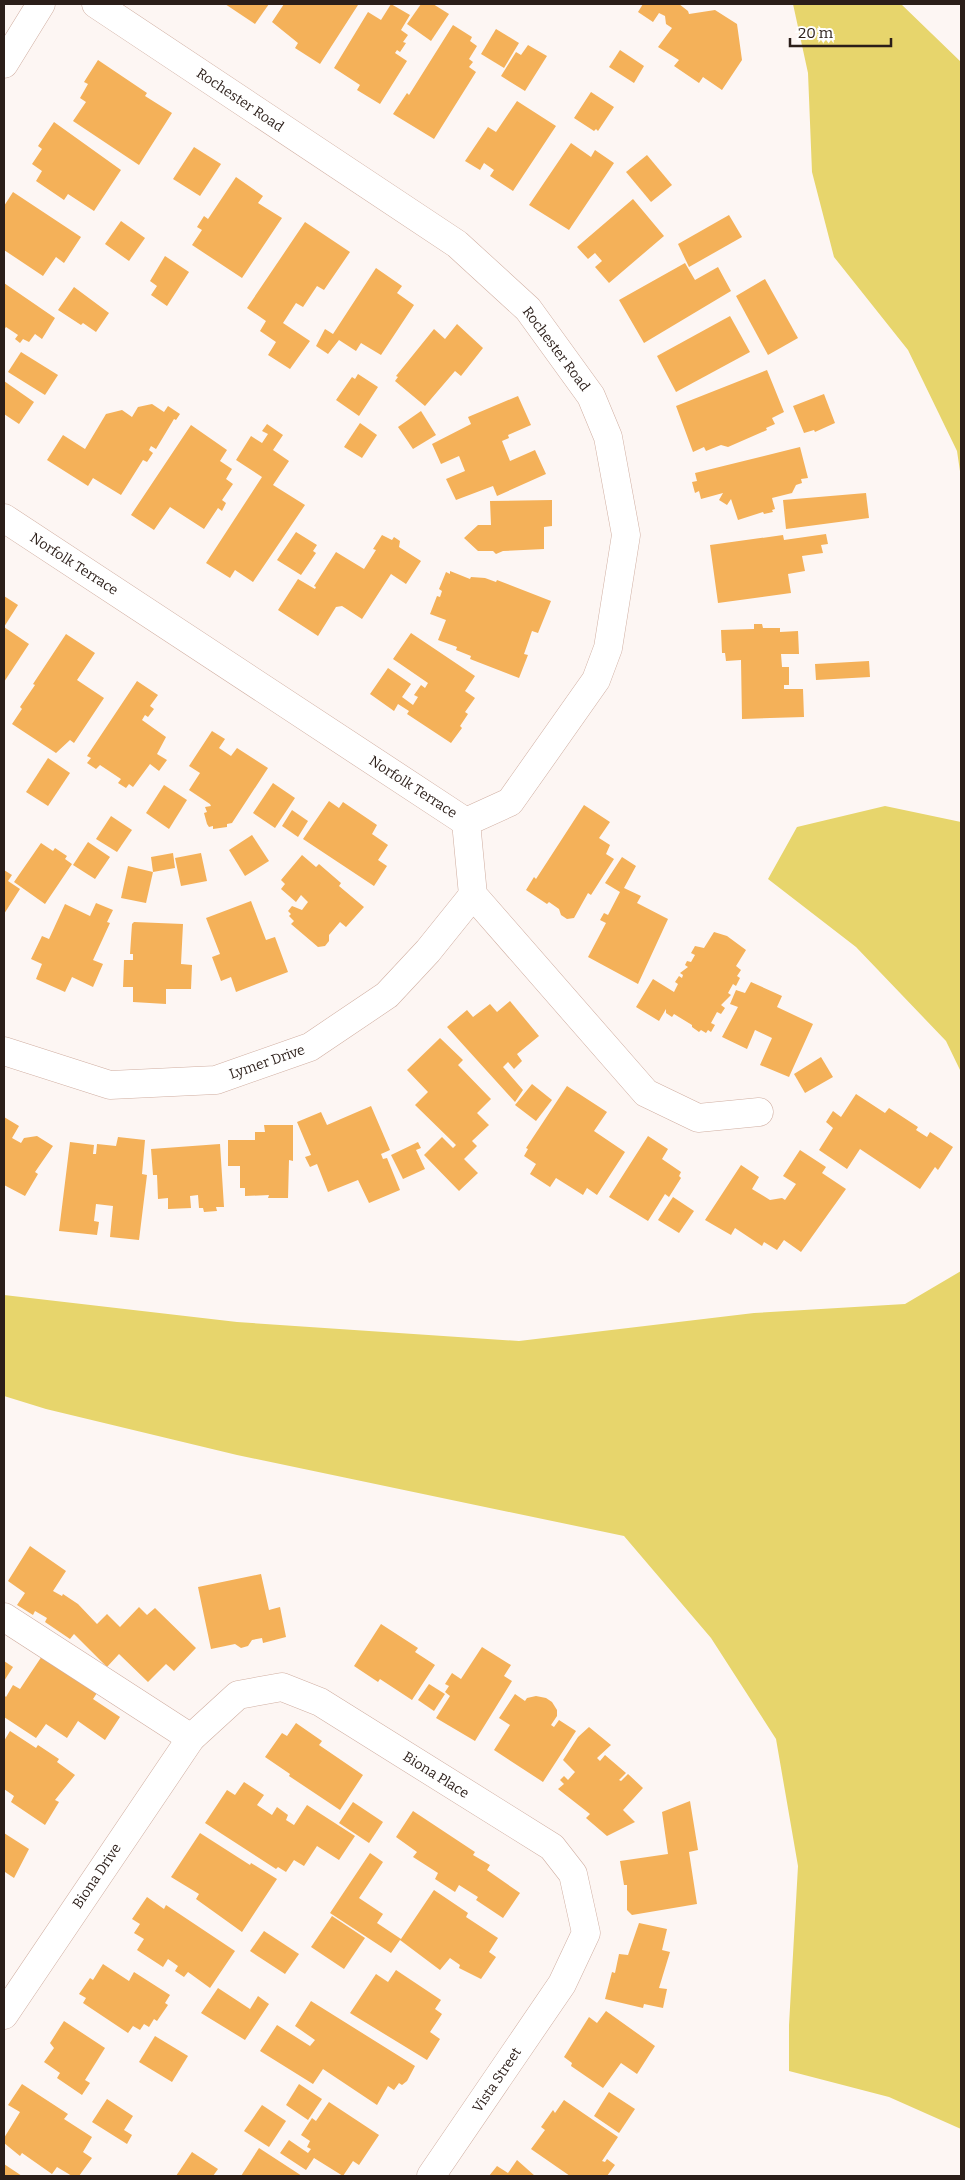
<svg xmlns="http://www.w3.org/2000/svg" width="965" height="2180" font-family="Bitter,serif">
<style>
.green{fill:#e7d56c}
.building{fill:#f4b159}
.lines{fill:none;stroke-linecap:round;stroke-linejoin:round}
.minor-casing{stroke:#d0aea1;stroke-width:29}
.minor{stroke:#fff;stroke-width:28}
.labels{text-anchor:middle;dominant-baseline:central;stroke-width:4.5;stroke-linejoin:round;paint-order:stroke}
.street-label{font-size:14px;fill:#2b1e19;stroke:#fff}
</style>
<rect width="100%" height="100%" fill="#fdf6f3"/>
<g class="green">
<path d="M793 4H901L961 62V478L957 451 908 350 834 257 812 172 808 73Z"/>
<path d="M885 806 961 822V1072L946 1041 856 947 768 879 797 827Z"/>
<path d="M961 1271V2129L889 2097 789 2071V2025L798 1866 776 1739 711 1638 624 1536 237 1455 46 1409 4 1396V1295L237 1322 519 1341 754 1313 905 1304Z"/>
</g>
<g class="building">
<path d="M225 4H269L255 24Z"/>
<path d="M284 4H355L358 5 320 64 295 48 298 43 272 22Z"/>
<path d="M391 4 410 15 401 30 408 35 403 42 406 43 400 52 397 50 395 53 407 61 380 104 357 90 360 85 334 68 368 12 381 20Z"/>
<path d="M421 4H433L449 14 431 41 407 24Z"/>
<path d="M643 4H679L688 11 689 14 715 10 737 24 742 60 722 90 703 77 699 83 674 66 679 60 658 47 672 28 666 24 665 16 659 13 653 22 638 12Z"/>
<path d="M453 25 472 37 470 41 477 46 469 59 473 62 469 67 476 72 434 139 393 114 407 93 409 95Z"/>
<path d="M496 29 519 43 504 68 481 54Z"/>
<path d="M528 45 547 56 525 91 501 76 516 52 521 55Z"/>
<path d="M620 50 644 66 634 83 609 67Z"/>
<path d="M98 60 147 93 145 96 172 113 139 165 73 121 86 102 80 98 88 84 84 82Z"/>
<path d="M591 92 614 107 598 131 596 129 594 131 574 118Z"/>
<path d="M517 101 556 126 513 191 490 176 494 170 484 163 480 170 465 161 488 127 496 132Z"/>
<path d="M54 122 121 170 94 211 68 194 64 200 36 181 42 171 32 164 42 149 38 146Z"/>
<path d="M571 143 591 157 595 150 614 163 569 230 529 205Z"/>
<path d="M194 147 221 164 200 196 173 179Z"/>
<path d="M647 155 672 185 651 202 626 172Z"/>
<path d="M236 177 263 196 258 203 282 218 242 278 192 245 202 230 197 227 204 216 208 219Z"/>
<path d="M13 192 81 237 64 263 56 257 43 276 4 250V206Z"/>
<path d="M633 199 664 236 609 283 595 267 602 261 595 253 588 259 577 247Z"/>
<path d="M729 215 742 237 689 267 678 244Z"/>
<path d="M121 221 145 238 129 261 105 244Z"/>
<path d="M305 222 350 252 324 290 317 286 303 307 296 303 283 323 310 341 290 369 268 355 276 342 260 331 266 321 247 308Z"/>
<path d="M165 256 189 272 167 306 151 295 157 286 150 281Z"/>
<path d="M685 263 695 280 718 267 731 291 644 343 619 300Z"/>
<path d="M376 268 402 286 397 293 414 305 381 355 361 343 356 351 339 340 328 354 316 346 325 329 333 334Z"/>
<path d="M765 279 798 338 768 355 736 296Z"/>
<path d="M4 283 55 318 42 339 35 334 29 342 23 339 20 343 15 339 18 335 6 327 4 330Z"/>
<path d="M74 287 109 313 96 332 83 323 81 325 58 310Z"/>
<path d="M730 316 750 352 676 392 657 356Z"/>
<path d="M457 324 483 348 461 376 455 371 425 406 395 381 398 377 396 376 434 329 445 339Z"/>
<path d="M21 352 58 375 45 395 8 372Z"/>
<path d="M767 370 784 412 772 418 775 424 766 428 767 430 728 447 721 445 706 451 704 447 693 452 676 406Z"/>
<path d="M358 374 378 387 359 416 336 400 352 377 355 379Z"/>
<path d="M4 381 34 402 19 424 4 414Z"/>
<path d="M824 394 835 423 815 432 814 430 804 433 793 406Z"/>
<path d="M518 396 531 425 508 435 509 438 502 441 510 461 535 450 546 474 497 496 493 486 456 500 446 479 465 471 459 456 441 464 432 444 471 424 468 417Z"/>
<path d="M152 404 164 412 168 406 180 414 176 420 174 419 156 449 151 446 149 450 153 453 147 462 143 460 121 495 93 478 88 486 47 460 63 435 85 449 106 414 122 410 132 417 138 407Z"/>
<path d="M421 411 436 435 413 449 398 427Z"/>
<path d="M360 423 377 435 362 458 344 447Z"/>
<path d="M267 424 283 435 273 450 289 461 273 485 305 505 253 582 235 570 230 578 206 563 262 477 236 460 251 436 262 443 268 434 262 431Z"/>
<path d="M191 425 227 450 220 461 232 469 226 479 233 484 222 500 226 503 222 511 218 508 204 529 170 507 154 530 131 515Z"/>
<path d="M800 447 808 478 801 479 802 483 796 485 792 493 772 498 775 509 772 510 773 512 764 514 763 512 738 520 731 499 727 505 719 500 723 493 701 499 699 491 695 493 692 482 697 481 695 473Z"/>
<path d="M866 493 869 518 786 529 783 500Z"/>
<path d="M552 500V526L544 527V549L503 551 496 554 493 551H478L464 538 478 525H491L490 501Z"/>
<path d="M296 532 317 545 313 551 316 553 301 575 277 560Z"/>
<path d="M826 534 828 544 821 545 823 553 802 556 805 571 788 574 791 593 718 603 710 545 783 535 784 540Z"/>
<path d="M382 535 392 540 394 537 400 541 399 547 421 561 406 584 391 574 362 619 342 606 336 607 318 636 278 610 298 579 315 589 316 587 314 586 336 552 364 569 376 550 373 549Z"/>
<path d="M450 571 470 579 471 577 485 578 496 582 497 580 551 601 538 633 532 631 524 654 528 655 519 678 470 659 471 656 456 650 457 647 438 640 446 620 430 614 437 596 440 597 442 591 439 589 446 572 450 574Z"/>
<path d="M4 596 18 605 4 627Z"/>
<path d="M754 624H762L763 628H780V632L798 631 799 654H781L782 667H789V685H784V689H803L804 717 742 719 741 660 726 661 725 653H722L721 630 754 629Z"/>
<path d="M4 627 29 644 4 682Z"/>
<path d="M411 633 475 676 465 691 475 698 465 712 468 714 460 726 462 728 451 743 407 714 409 711 398 704 394 711 370 694 388 668 411 684 402 697 413 705 418 697 414 695 421 685 425 688 428 683 393 659Z"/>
<path d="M66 634 95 653 77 680 104 698 74 743 70 740 56 753 12 724 22 709 20 707 35 685 33 684Z"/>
<path d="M869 661 870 677 816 680 815 664Z"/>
<path d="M137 681 158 695 150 706 154 709 148 717 145 715 142 720 166 737 157 754 167 760 159 771 150 764 133 787 129 784 126 788 118 783 121 779 100 765 96 769 87 763 91 758 87 756Z"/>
<path d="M212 731 225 739 219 748 231 756 237 748 268 768 232 823 227 824V827L213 829V826L209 827 207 824 204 813 207 812 205 807 211 806 210 804 189 790 200 773 189 766Z"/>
<path d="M48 758 70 773 48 806 26 792Z"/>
<path d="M273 783 295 798 275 828 253 813Z"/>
<path d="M164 785 187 800 169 829 146 813Z"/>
<path d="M329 801 339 808 343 802 377 825 372 834 388 845 378 860 387 866 374 886 303 839Z"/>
<path d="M584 805 610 822 599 838 610 845 606 854 614 859 591 895 588 893 574 918 567 919 561 915 559 909 549 902 547 904 526 890 534 877 536 879Z"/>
<path d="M292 810 308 821 298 837 282 826Z"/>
<path d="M111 816 132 830 117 852 96 839Z"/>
<path d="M252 835 269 861 245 876 229 850Z"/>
<path d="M88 842 110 857 95 879 73 865Z"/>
<path d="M41 843 53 851 55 848 67 856 65 859 72 864 45 904 14 882Z"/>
<path d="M173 853 175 868 153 872 151 857Z"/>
<path d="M201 853 207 881 181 886 175 858Z"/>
<path d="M302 855 316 867 319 864 341 883 339 886 364 907 346 927 340 922 329 935V941L325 946 318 947 291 924 294 921 289 916 291 914 288 911 292 906 302 910 308 902 301 895 296 902 281 889 285 884 281 880Z"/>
<path d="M622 857 636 866 624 888 641 896 637 903 668 919 638 984 588 957 606 923 600 920 604 913 608 915 620 892 605 883Z"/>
<path d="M128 866 153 872 146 903 121 898Z"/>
<path d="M4 870 12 875 8 881 20 889 4 914Z"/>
<path d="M251 901 266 940 275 937 288 972 236 992 231 977 221 981 212 957 220 954 206 918Z"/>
<path d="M96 903 113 910 107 922 110 923 93 960 103 964 93 987 72 977 65 992 36 979 42 964 31 959 42 936 49 939 65 904 90 916Z"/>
<path d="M134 922 183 924 181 964 192 965 191 989H166V1004L133 1002V987H123L124 960H133V954H130L132 924Z"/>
<path d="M714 932 727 936 746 950 736 966 741 970 737 976 740 978 736 986 733 984 728 993 731 995 721 1005 725 1008 721 1014 717 1012 711 1023 715 1025 711 1032 708 1030 706 1033 701 1030 699 1032 692 1027V1025L674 1014 672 1017 666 1013V1009L659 1021 636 1007 653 979 674 992 678 984 675 982 679 976 682 978 683 975 680 973 688 967 685 965 687 961 691 962 695 955 691 953 695 946 704 948Z"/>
<path d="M751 982 782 996 777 1007 813 1024 789 1077 760 1065 772 1038 755 1030 747 1049 722 1037 738 1007 730 1004 736 990 745 993Z"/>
<path d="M510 1001 539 1036 517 1054 522 1061 514 1069 508 1062 503 1067 523 1090 515 1102 447 1027 467 1010 473 1017 490 1004 497 1012Z"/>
<path d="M440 1038 463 1060 458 1065 491 1099 477 1113 489 1125 472 1141 477 1146 464 1159 478 1173 459 1191 424 1155 442 1137 453 1148 456 1145 415 1105 428 1092 407 1070Z"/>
<path d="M821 1057 833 1077 805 1093 794 1074Z"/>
<path d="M532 1084 552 1100 536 1121 515 1105Z"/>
<path d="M567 1086 607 1112 594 1131 625 1152 597 1195 587 1188 583 1195 556 1178 550 1187 530 1174 536 1164 524 1156 528 1149 526 1148Z"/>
<path d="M856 1094 885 1113 889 1108 918 1127 916 1130 927 1137 930 1132 953 1147 938 1170 935 1167 920 1189 860 1149 847 1169 819 1150 833 1128 826 1122 833 1111 841 1117Z"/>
<path d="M371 1106 390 1150 381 1154 383 1159 387 1158 400 1190 369 1203 358 1180 328 1192 317 1164 310 1167 305 1157 311 1155 297 1122 321 1112 327 1125Z"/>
<path d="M4 1117 19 1126 12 1138 21 1143 24 1138 37 1136 53 1146 35 1172 38 1174 25 1196 4 1185Z"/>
<path d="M264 1125H293V1161L289 1160 288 1198H268L269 1195 245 1196V1188H240V1166H228V1140H255V1132H265Z"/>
<path d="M648 1136 668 1149 662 1159 681 1172 679 1176 681 1178 669 1197 665 1194 648 1221 609 1197Z"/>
<path d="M118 1137 145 1140 142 1174 147 1175 139 1240 110 1237 113 1206 96 1204 94 1221 99 1222 97 1235 59 1231 70 1142 94 1145 93 1154H96L97 1144 116 1146Z"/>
<path d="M418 1142 421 1148 416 1150 425 1169 403 1179 391 1155Z"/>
<path d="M220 1144 224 1207H216L217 1211 204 1212 203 1208H199L198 1195 190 1196 191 1208 168 1209V1198L158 1199 157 1175H153L151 1149Z"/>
<path d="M800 1150 826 1167 822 1173 846 1189 801 1252 784 1240 777 1250 764 1242 762 1246 735 1228 731 1235 705 1220 741 1165 759 1177 752 1189 770 1200 782 1198 785 1200 796 1184 783 1176Z"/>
<path d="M673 1197 694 1211 679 1233 658 1220Z"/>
<path d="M30 1546 66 1571 53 1591 62 1596 63 1594 78 1604 97 1624 107 1614 120 1627 139 1607 147 1615 155 1608 196 1648 174 1671 166 1664 148 1682 119 1654 107 1667 74 1634 70 1639 45 1622 47 1618 35 1611 33 1615 17 1605 25 1593 8 1581Z"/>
<path d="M261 1574 269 1610 280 1607 286 1637 263 1643 262 1638 252 1640 248 1646 241 1648 235 1644 211 1649 198 1587Z"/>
<path d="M381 1624 418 1648 415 1652 435 1665 412 1700 380 1679 378 1682 354 1666Z"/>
<path d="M482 1647 511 1665 504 1676 512 1681 475 1741 436 1718 450 1696 445 1692 449 1686 445 1684 452 1673 461 1679Z"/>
<path d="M42 1656 97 1693 93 1699 120 1717 105 1740 78 1721 67 1738 46 1724 36 1738 4 1717V1695L6 1697 13 1685 20 1689Z"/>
<path d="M4 1661 13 1667 4 1681Z"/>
<path d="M429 1684 445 1694 434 1711 418 1700Z"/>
<path d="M515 1694 525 1701 527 1698 536 1696 546 1698 552 1702 557 1710V1716L551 1725 554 1727 559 1720 576 1731 543 1782 494 1750 510 1725 499 1718Z"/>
<path d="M296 1723 322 1741 319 1745 363 1775 340 1810 289 1776 290 1774 265 1757 282 1733 287 1736Z"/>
<path d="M589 1727 611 1745 597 1758 600 1761 605 1755 626 1773 619 1780 621 1781 628 1774 643 1788 623 1810 635 1822 607 1836 586 1818 590 1814 558 1789 564 1784 560 1780 564 1776 568 1780 575 1772 563 1760 578 1737Z"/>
<path d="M10 1731 36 1748 38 1745 59 1759 57 1762 75 1775 55 1800 59 1802 45 1825 11 1802 14 1796 4 1789V1741Z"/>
<path d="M244 1782 264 1795 257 1805 272 1815 277 1807 288 1815 286 1820 294 1825 307 1805 355 1836 339 1860 317 1846 304 1866 294 1860 286 1872 278 1867 276 1869 205 1823 227 1790 235 1795Z"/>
<path d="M690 1801 698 1850 689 1852 697 1904 632 1915 627 1910V1885H624L620 1861 668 1854 662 1812Z"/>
<path d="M353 1802 383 1822 369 1843 339 1823Z"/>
<path d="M413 1811 475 1852 473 1855 490 1865 487 1870 520 1893 503 1918 476 1900 478 1897 459 1885 455 1892 435 1879 438 1873 413 1857 417 1852 396 1837Z"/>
<path d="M4 1833 29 1849 14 1878 5 1872 4 1874Z"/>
<path d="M200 1833 250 1865 251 1863 277 1879 242 1932 196 1899 199 1894 171 1877Z"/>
<path d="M370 1853 383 1862 359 1898 383 1914 377 1923 401 1939 434 1890 468 1913 466 1917 498 1938 489 1952 496 1957 481 1979 459 1968 460 1965 450 1958 440 1970 400 1940 391 1953 330 1913Z"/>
<path d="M147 1897 164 1909 166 1905 235 1951 210 1988 188 1972 184 1977 175 1971 178 1966 168 1959 163 1967 137 1950 144 1939 134 1933 140 1924 132 1919Z"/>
<path d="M332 1916 365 1938 344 1969 311 1947Z"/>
<path d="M639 1923 667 1929 662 1950 670 1952 659 1988 667 1989 663 2008 644 2004 643 2008 605 1999 612 1972 615 1973 619 1954 628 1955Z"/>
<path d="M264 1931 299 1954 285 1974 250 1951Z"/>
<path d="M103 1964 129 1981 134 1972 170 1995 165 2003 168 2005 157 2021 154 2019 149 2027 144 2024 140 2030 133 2026 128 2033 83 2003 86 1998 79 1994 90 1978 93 1980Z"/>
<path d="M396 1970 441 2000 435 2009 442 2014 430 2032 440 2039 427 2060 350 2013 376 1974 388 1982Z"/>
<path d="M218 1988 250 2009 258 1996 269 2004 245 2040 201 2013Z"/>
<path d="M311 2001 415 2066 407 2081 402 2085 399 2083 394 2090 388 2086 377 2105 323 2069 313 2084 260 2051 277 2025 310 2046 315 2040 295 2026Z"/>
<path d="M606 2011 655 2046 637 2074 621 2063 603 2088 571 2066 572 2063 564 2057 589 2017 597 2023Z"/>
<path d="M64 2021 105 2048 85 2080 90 2083 82 2095 57 2078 60 2073 44 2062 54 2048 50 2043Z"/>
<path d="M155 2036 188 2056 172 2082 139 2062Z"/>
<path d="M22 2084 68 2114 64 2119 92 2137 83 2152 92 2158 79 2176H72L57 2167 52 2174 22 2153 20 2156 4 2143V2138L20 2112 8 2105Z"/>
<path d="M299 2084 322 2099 308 2120 286 2105Z"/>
<path d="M609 2092 635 2109 619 2133 594 2116Z"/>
<path d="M107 2099 133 2116 124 2130 132 2135 127 2144 92 2122Z"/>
<path d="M564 2100 618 2137 602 2161 605 2162 607 2159 615 2165 607 2176H570L531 2149 545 2130 541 2127 553 2110 555 2113Z"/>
<path d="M329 2102 379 2135 359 2165 353 2161 343 2176 314 2158 306 2170 280 2153 289 2140 308 2153 311 2149 307 2147 310 2141 301 2135 312 2118 316 2121Z"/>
<path d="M262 2105 286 2121 269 2147 244 2131Z"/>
<path d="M259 2148 302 2176H241Z"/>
<path d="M192 2152 218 2169 213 2176H176Z"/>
<path d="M517 2160 535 2176H489L497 2166 508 2173Z"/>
<path d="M4 2164 22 2176H4Z"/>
</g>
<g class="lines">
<g class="minor-casing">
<g id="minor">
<path d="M96 4 457 244 528 309 591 396 608 437 626 535 608 648 596 680 510 802 466 822"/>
<path d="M4 64 41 4"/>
<path d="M4 518 466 822"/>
<path d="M466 822 473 895 646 1093 698 1118 759 1112"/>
<path d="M4 1051 110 1085 216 1080 310 1047 387 995 428 951 473 895"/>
<path d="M4 1617 191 1738"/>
<path d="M4 2015 191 1738 238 1695 282 1687 320 1702 552 1847 573 1874 586 1933 562 1984 431 2176"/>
</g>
</g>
<use href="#minor" class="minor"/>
</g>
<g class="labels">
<g class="street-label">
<text transform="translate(240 100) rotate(34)">Rochester Road</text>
<text transform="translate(556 349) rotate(53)">Rochester Road</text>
<text transform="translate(74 564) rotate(33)">Norfolk Terrace</text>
<text transform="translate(413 787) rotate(33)">Norfolk Terrace</text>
<text transform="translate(267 1062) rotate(-19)">Lymer Drive</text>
<text transform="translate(436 1775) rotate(32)">Biona Place</text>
<text transform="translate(97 1876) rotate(-56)">Biona Drive</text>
<text transform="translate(497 2080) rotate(-56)">Vista Street</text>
</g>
</g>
<rect width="965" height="2180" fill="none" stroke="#2b1e19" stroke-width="10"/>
<path d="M790 38v8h101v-8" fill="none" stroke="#2b1e19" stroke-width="2.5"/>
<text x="798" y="38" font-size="15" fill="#2b1e19" stroke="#ffffff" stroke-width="4" paint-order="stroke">20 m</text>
</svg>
